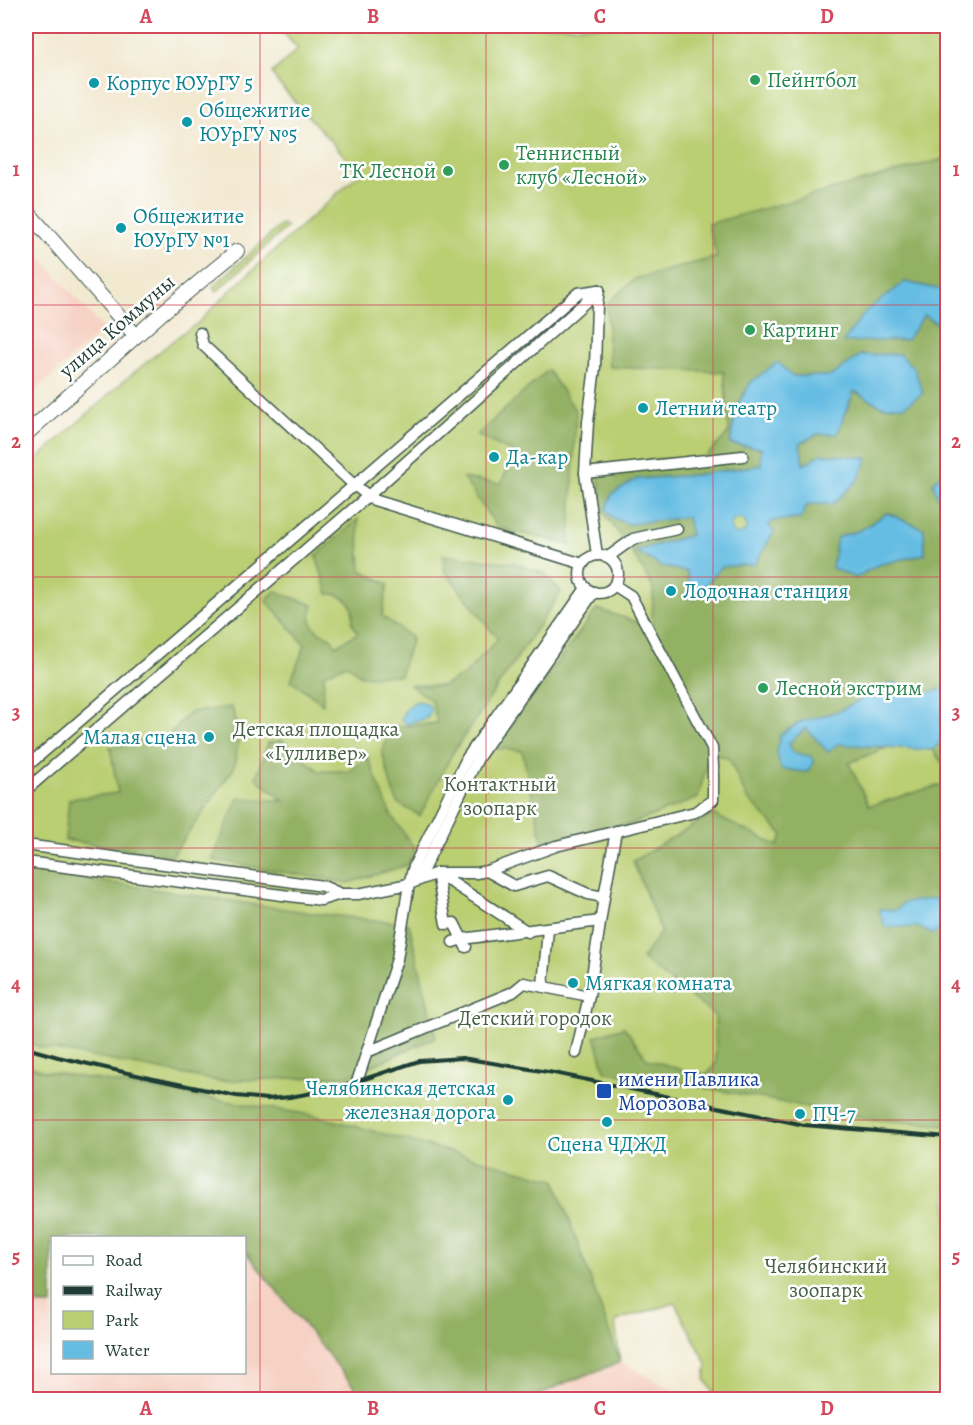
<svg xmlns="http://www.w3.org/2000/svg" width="973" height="1425" font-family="Alegreya,serif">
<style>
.built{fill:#f6d2c4}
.green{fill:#bace72;stroke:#6c8653;stroke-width:1.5}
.forest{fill:#93b164;stroke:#59774c;stroke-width:1.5;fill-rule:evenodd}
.water{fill:#66bde3;stroke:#427d8c;stroke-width:1.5;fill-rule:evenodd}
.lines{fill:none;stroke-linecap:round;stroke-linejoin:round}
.pedestrian-casing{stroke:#3f574c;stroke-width:13}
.minor-casing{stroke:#3f574c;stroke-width:16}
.pedestrian{stroke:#fff;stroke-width:10}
.minor{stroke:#fff;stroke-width:14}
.rail{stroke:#1f3d34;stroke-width:4}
.grid{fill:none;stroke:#d1495b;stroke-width:1.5;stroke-opacity:0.55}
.leisure-dot{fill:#2e9e5b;stroke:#fff;stroke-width:2}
.culture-dot{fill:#0f9aa8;stroke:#fff;stroke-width:2}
.transit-dot{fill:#1a4fb4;stroke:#fff;stroke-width:2}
.labels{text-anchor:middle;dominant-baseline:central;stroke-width:5;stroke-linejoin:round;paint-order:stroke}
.leisure-label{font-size:21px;fill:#27864d;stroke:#fff;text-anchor:start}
.culture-label{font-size:21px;fill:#0d838f;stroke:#fff;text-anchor:start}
.street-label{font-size:21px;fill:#1f3d34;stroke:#fff}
.park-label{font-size:21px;fill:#466144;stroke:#fff}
.transit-label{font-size:21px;fill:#164399;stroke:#fff;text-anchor:start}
.neatline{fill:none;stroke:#d1495b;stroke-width:2}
.grid-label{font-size:20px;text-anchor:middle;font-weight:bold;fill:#d1495b}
</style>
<rect width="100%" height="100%" fill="#fff"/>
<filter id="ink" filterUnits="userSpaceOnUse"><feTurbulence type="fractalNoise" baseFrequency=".0167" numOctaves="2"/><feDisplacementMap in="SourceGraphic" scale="12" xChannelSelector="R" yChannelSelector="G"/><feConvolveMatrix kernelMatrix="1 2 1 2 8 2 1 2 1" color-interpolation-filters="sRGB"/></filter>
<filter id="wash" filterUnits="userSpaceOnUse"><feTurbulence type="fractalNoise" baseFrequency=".008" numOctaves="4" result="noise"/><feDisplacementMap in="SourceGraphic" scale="24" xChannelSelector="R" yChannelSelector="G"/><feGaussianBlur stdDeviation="1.35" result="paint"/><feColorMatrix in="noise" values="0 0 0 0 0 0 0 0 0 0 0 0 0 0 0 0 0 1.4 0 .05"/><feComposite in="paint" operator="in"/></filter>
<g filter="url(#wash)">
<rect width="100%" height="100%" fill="#f2e9d1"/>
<g class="built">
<path d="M26 241 103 329 26 399Z"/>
<path d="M245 1251 364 1399H26V1304L52 1305V1372H244Z"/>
<path d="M620 1362 681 1394 684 1399 531 1400 562 1384Z"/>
</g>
<g class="green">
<path d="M277 26H947V1399H717L705 1379 707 1364 675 1303 624 1318 615 1322 620 1362 562 1384 531 1399H364L245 1251 244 1238H52V1305L26 1304V469L125 380 180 335 198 323 231 290 360 173 278 83 272 73 298 49Z"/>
<path d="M282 224 287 227 216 292 213 287Z"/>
</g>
<g class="forest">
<path d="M947 158V291L905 282C916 301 924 323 947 327V471L943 472 938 498 947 500V688L914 696 894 682 839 711 800 722 781 735 792 752 789 743 806 728 838 744 888 747 849 763 869 806 947 783V1125L871 1119 701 1087 605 1071 595 1036 624 1027 647 1059 689 1072 708 1074 716 1063 715 1016 642 959 661 931 633 861 712 814 778 846 783 835 747 798 729 759 710 752 698 798 631 824 543 843 522 751 493 748 597 609 652 627 653 588 634 555 603 512 598 468 661 459 703 460 729 432 724 372 609 367 607 304 635 279 717 257 708 224ZM861 355 882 406 854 391 837 434H818L800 443 803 466 800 519 772 521 769 526 721 567 694 599 687 572 637 551 691 535 687 517 629 524 637 479 695 475 761 465V448L730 444 736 408 751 382 792 376H831ZM887 513 924 529 925 554 878 565 855 578 837 537 861 530Z"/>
<path d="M548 370 576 411 570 545 498 528 463 478 501 484 514 453 477 435Z"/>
<path d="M358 519 361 570 388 584 382 616 412 638 400 675 361 676 347 664 324 674 323 704 291 680 305 645 266 600 275 591 313 605C309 616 310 627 321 633 323 635 328 635 330 637 333 640 334 643 336 646L358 633 352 623C356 606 346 593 328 594L316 556Z"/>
<path d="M443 555 514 563 545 574 561 592 452 754 420 816 398 803 393 792 382 752 392 727 437 723 432 701 410 685 442 686 464 675 498 639 444 570Z"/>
<path d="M232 707 239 738 234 768 172 856 65 840 69 799 118 793 110 747 167 737 190 712Z"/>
<path d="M947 734V770L933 750Z"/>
<path d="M282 740 319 771H350L367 756 391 815 415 849 408 865 348 883 212 860 238 798 284 801 256 778 268 743Z"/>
<path d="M26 870 312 913 409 924 436 1037 349 1076 218 1081 39 1047 26 1041Z"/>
<path d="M26 1065 44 1071 317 1116 555 1180 620 1362 562 1384 531 1399H364L245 1251 244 1238H52V1305L26 1304Z"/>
</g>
<g class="water">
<path d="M905 282 947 291V327L940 325 924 315 907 340 843 342 866 311Z"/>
<path d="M899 354 914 368 923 393 905 406H882L854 391 837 434H818L800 443 803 465 821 454 868 458 858 480 833 504H808L800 519 772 521 769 526 774 532 755 564 721 567 693 600 687 572 660 566 636 551 691 535 687 517 629 524 613 518 606 510 612 494 637 479 695 475 761 465V448L730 444 736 408 751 382 778 362 792 376H831L861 355ZM740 519 745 521 747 528 743 533 736 535 731 530V524L734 520Z"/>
<path d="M947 471H948L947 500 938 498 933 483 943 472Z"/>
<path d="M887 513 924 529 925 554 878 565 855 578 832 568 837 537 861 530Z"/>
<path d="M894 682 914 696 947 688V734L933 750 838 744 828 752 806 728 789 743 792 752 813 757 814 763 807 772 781 769 777 753 780 735 800 722 839 711Z"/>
<path d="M417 701 429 704 431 712 427 718 407 724 401 720 406 708Z"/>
<path d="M936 898 945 929 932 934 918 927H885L879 909 897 910 903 903Z"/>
</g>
</g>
<g filter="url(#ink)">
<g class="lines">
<g class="pedestrian-casing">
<g id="pedestrian">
<path d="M200 333 203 345 354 485 374 500 583 564"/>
<path d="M585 473 743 456"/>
<path d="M597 555 585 473 588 422 595 367 597 304 599 290"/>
<circle cx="599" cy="574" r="19"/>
<path d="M608 557 633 539 677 529"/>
<path d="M26 767 578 293 599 290"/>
<path d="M26 790 368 496 599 290"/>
<path d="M26 845 323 886 341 894"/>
<path d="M26 862 321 900 341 894H358L409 884 437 873H476L487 871 556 846 695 812 713 800V766L712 748 631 596 614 585"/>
<path d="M487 871 514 886 548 876 588 894 604 897 589 996 576 1053"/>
<path d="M411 882 424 868 478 758 594 592"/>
<path d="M604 897 616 831"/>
<path d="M453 942 462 939 454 923 446 924 437 873 528 932"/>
<path d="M466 947 462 939 600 921"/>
<path d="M543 986 548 929"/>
<path d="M367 1052 513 992 524 983 589 996"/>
<path d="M357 1082 397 959 409 884 414 866 467 758 586 588"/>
</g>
</g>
<g class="minor-casing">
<g id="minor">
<path d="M26 210 136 336"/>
<path d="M26 434 163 312 237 251"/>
</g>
</g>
<use href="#pedestrian" class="pedestrian"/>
<use href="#minor" class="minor"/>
<path class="rail" d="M26 1048 58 1057 154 1079 236 1096 267 1099 290 1097 334 1089 419 1061 462 1058 554 1073 804 1125 948 1137"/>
</g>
</g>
<path class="grid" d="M260 26V1400M486 26V1400M713 26V1400M26 305H948M26 577H948M26 848H948M26 1120H948"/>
<g class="leisure-dot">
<circle cx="755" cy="80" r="6"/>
<circle cx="504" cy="165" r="6"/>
<circle cx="448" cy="171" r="6"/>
<circle cx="750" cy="330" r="6"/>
<circle cx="763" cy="688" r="6"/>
</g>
<g class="culture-dot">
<circle cx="94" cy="83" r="6"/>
<circle cx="187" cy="122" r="6"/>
<circle cx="121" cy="228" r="6"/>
<circle cx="643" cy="408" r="6"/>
<circle cx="494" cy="457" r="6"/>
<circle cx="671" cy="591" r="6"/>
<circle cx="209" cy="737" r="6"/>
<circle cx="573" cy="983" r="6"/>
<circle cx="508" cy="1100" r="6"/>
<circle cx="800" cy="1114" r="6"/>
<circle cx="607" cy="1122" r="6"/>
</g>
<rect class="transit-dot" x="596" y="1083" width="16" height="16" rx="3"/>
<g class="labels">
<g class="leisure-label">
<text x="767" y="80">Пейнтбол</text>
<text x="516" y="153">Теннисный<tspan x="516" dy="24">клуб «Лесной»</tspan></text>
<text x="436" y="171" text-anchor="end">ТК Лесной</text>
<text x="762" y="330">Картинг</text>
<text x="775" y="688">Лесной экстрим</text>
</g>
<g class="culture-label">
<text x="106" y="83">Корпус ЮУрГУ 5</text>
<text x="199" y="110">Общежитие<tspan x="199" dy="24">ЮУрГУ №5</tspan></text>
<text x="133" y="216">Общежитие<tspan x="133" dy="24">ЮУрГУ №1</tspan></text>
<text x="655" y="408">Летний театр</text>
<text x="506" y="457">Да-кар</text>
<text x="683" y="591">Лодочная станция</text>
<text x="197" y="737" text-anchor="end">Малая сцена</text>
<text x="585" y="983">Мягкая комната</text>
<text x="496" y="1088" text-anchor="end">Челябинская детская<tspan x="496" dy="24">железная дорога</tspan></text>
<text x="812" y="1114">ПЧ-7</text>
<text x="607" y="1144" text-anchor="middle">Сцена ЧДЖД</text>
</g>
<g class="street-label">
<text transform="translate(117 326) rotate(-41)">улица Коммуны</text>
</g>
<g class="park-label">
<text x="316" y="729">Детская площадка<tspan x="316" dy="24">«Гулливер»</tspan></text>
<text x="500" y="784">Контактный<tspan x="500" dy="24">зоопарк</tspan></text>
<text x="535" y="1018">Детский городок</text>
<text x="826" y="1266">Челябинский<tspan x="826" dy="24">зоопарк</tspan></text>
</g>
<g class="transit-label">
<text x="618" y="1079">имени Павлика<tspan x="618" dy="24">Морозова</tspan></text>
</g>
</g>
<rect width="973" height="1425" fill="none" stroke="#fff" stroke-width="66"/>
<rect x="51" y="1236" width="195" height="138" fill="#ffffff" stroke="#a5b1ae" stroke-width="1.5"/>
<rect x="63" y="1256" width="30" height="9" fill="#ffffff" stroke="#a5b1ae" stroke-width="1.5"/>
<text x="105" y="1266" font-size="18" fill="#1f3d34">Road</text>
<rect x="63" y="1286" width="30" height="9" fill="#1f3d34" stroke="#a5b1ae" stroke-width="1.5"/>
<text x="105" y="1296" font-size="18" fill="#1f3d34">Railway</text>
<rect x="63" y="1311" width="30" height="18" fill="#bace72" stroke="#a5b1ae" stroke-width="1.5"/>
<text x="105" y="1326" font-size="18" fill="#1f3d34">Park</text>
<rect x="63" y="1341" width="30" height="18" fill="#66bde3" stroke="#a5b1ae" stroke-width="1.5"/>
<text x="105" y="1356" font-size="18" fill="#1f3d34">Water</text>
<rect x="33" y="33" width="907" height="1359" class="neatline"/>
<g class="grid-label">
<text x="146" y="23">A</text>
<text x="373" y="23">B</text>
<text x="600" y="23">C</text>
<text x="827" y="23">D</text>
<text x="16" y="176">1</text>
<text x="956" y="176">1</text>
<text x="16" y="448">2</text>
<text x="956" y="448">2</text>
<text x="16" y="719">3</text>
<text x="956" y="719">3</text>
<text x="16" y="991">4</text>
<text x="956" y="991">4</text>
<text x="16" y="1263">5</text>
<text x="956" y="1263">5</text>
<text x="146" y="1415">A</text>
<text x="373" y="1415">B</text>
<text x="600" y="1415">C</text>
<text x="827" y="1415">D</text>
</g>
</svg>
